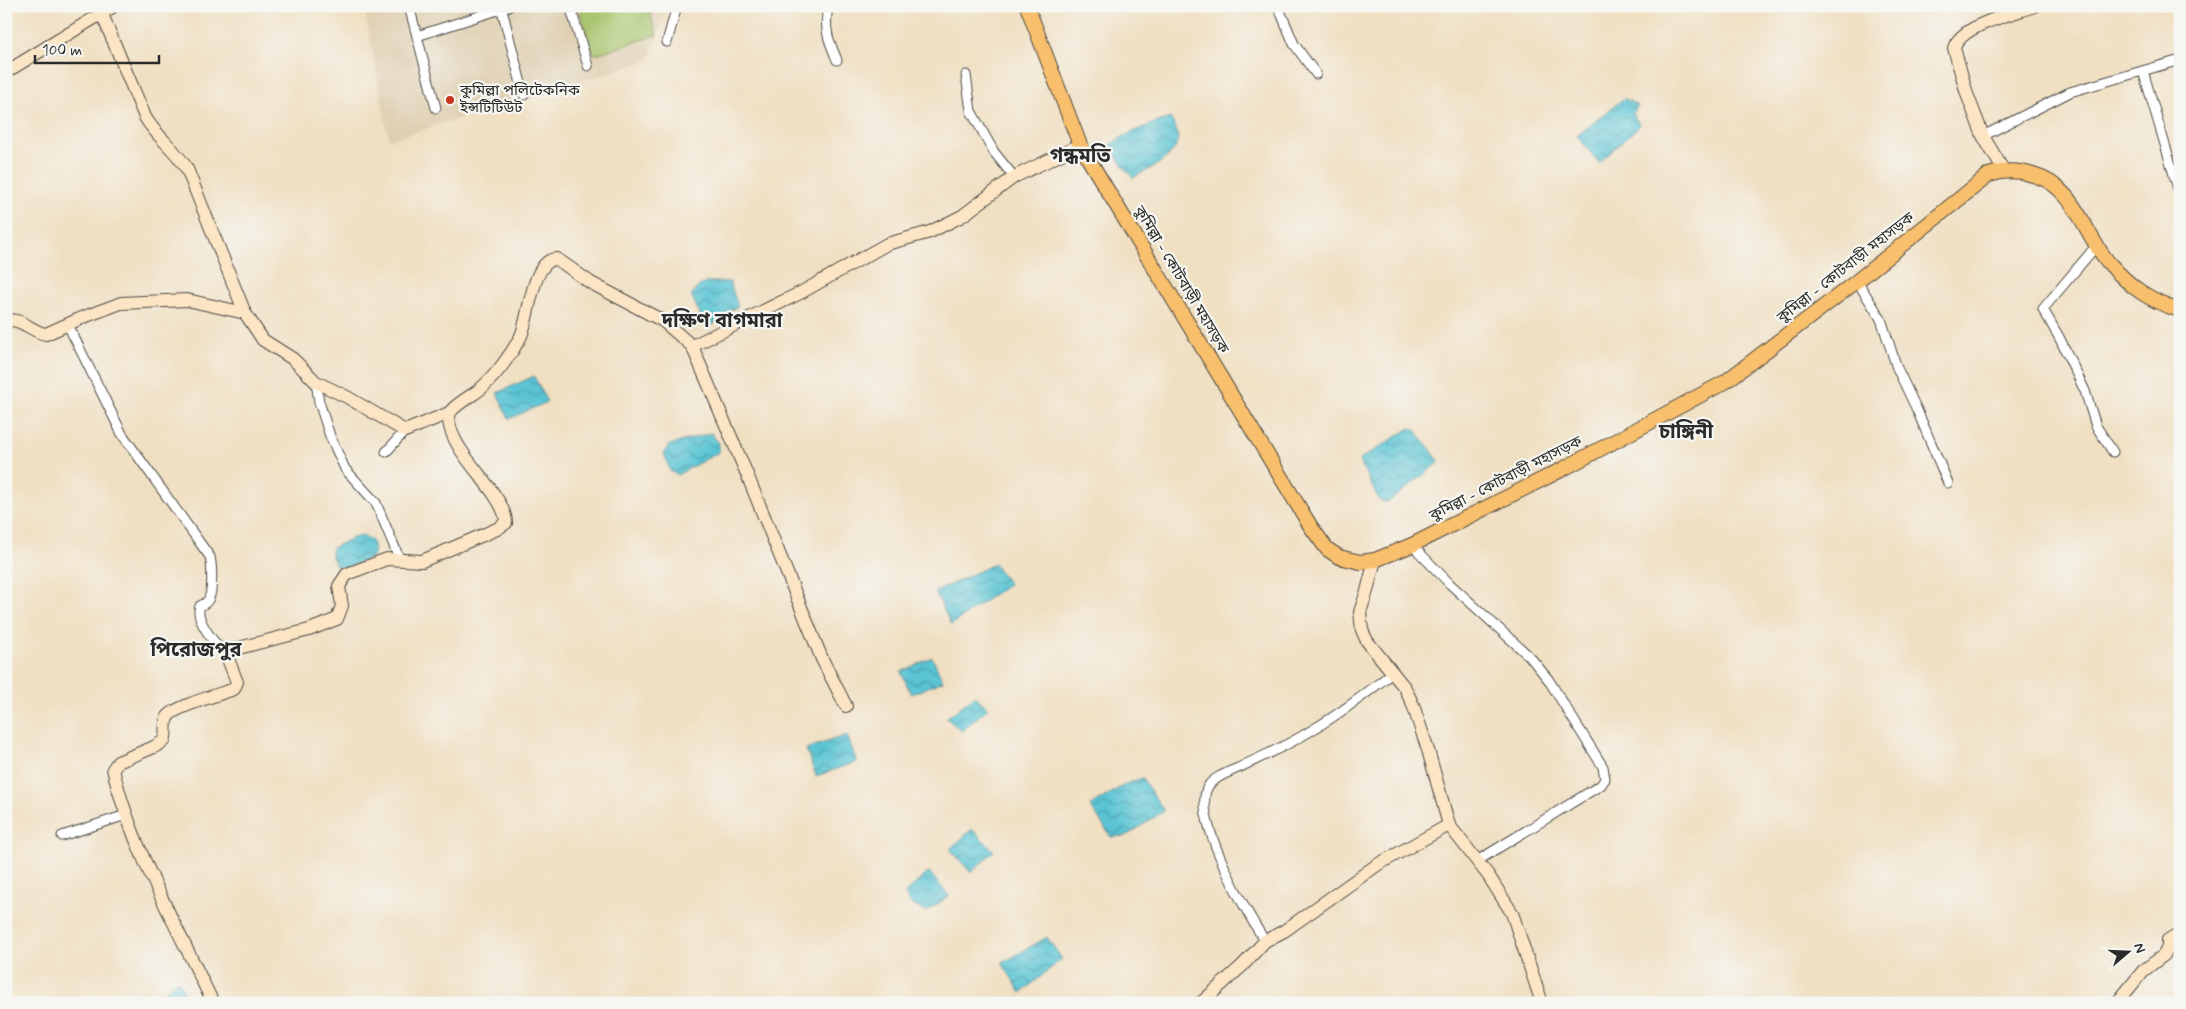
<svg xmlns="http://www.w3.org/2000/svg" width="2186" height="1009" font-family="Mynerve,'Noto Sans Bengali',sans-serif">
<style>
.built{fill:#dfcfb1}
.park{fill:#a6c269;stroke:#68764a}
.water{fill:url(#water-waves);stroke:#427880}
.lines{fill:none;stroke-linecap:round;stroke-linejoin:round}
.street-casing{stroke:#494642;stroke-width:11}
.secondary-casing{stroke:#494642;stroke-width:14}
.primary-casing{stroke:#494642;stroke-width:16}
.street{stroke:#fff;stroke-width:9}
.secondary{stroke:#fce5c4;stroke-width:12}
.primary{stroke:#f8bf6c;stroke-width:14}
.poi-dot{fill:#c8321e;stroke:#f6f6f2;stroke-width:2}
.labels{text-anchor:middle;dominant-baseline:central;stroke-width:4.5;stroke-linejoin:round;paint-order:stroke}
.poi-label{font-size:15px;fill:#2b2b2b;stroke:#f6f6f2;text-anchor:start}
.street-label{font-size:15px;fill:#2b2b2b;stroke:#f6f6f2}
.district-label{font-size:20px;font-weight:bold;fill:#2b2b2b;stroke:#f6f6f2}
</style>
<defs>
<pattern id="water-waves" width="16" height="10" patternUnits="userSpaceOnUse" patternTransform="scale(1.25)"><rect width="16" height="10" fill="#5ac4d4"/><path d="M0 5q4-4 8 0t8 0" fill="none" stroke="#4b9fac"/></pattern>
</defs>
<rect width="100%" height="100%" fill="#f6f6f2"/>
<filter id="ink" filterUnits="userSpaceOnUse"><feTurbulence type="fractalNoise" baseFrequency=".02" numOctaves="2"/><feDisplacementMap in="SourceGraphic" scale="10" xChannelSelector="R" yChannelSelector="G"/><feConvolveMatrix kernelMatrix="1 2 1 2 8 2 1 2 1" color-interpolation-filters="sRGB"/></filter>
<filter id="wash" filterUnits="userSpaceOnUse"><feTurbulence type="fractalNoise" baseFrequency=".0096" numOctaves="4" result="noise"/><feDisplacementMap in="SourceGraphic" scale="20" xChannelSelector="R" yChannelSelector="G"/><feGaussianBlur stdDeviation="1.12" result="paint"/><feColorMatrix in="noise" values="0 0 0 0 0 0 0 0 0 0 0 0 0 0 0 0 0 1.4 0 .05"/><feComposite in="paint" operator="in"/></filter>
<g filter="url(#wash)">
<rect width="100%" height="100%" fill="#f0dfc1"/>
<path class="built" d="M364 6H668L649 60 389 140Z"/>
<path class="park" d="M578 6H648L657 35 594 55Z"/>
<g class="water">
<path d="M1624 98 1638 106 1632 114 1640 125 1599 163 1577 136Z"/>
<path d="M1170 118C1172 122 1176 127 1177 132 1184 155 1148 169 1133 178L1114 154 1110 145C1128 132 1149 125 1170 118Z"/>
<path d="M708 282H730L738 307C726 310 718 322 707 329L691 295 699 286Z"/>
<path d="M534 376 547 402 509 419 497 393Z"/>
<path d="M1410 428 1415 429 1440 462 1390 501 1384 502 1379 500 1359 460Z"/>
<path d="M711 433 719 443V452L677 475 670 471 664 453 669 445Z"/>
<path d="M363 536 371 540C374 546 375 552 371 558L344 568 336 566 331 554 332 548 352 538Z"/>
<path d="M994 564 1009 584 951 625 935 592Z"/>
<path d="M932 657 943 681 911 694 901 672Z"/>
<path d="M975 696 988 708 962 731 946 718Z"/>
<path d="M847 735 857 762 816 776 806 749Z"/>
<path d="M1142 778 1164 811 1126 836 1111 837 1090 806 1126 784Z"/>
<path d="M972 829 994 851 971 873 950 849Z"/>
<path d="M929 872 949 896 926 912C918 908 906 903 905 893Z"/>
<path d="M1047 937 1062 959 1021 993 1002 963Z"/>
<path d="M178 980 190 1003H151Z"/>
</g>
</g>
<g filter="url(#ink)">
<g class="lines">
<g class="street-casing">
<g id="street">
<path d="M409 6 436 108"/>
<path d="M501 6 524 95"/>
<path d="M570 6 588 66"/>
<path d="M828 6C824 30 828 39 837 60"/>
<path d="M1278 6 1294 44 1316 74"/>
<path d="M417 36 510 6"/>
<path d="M667 42 677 6"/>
<path d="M2143 71 2180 195"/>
<path d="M966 75 971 111 994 152 1014 177"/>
<path d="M1983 136 2070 92 2180 60"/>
<path d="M2097 245 2043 309 2060 339 2085 391 2096 426 2113 452"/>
<path d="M1857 281 1881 319 1897 368 1917 410 1948 483"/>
<path d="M68 325 122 434 210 557C212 565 213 590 209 598 208 602 204 604 200 606 194 619 216 647 228 654"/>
<path d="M316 382 319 402 330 436 345 469 376 503 400 560"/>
<path d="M386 452 405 431"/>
<path d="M1412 545 1450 584 1530 657 1548 679 1603 767 1605 779 1601 785 1477 861"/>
<path d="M62 836 126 815"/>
<path d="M1265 941C1249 917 1188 812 1209 785 1215 777 1229 772 1238 768 1263 756 1289 745 1312 730 1340 714 1367 693 1392 673"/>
</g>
</g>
<g class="secondary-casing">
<g id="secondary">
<path d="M102 14 145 117C157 138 175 148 187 169L245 313 263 340 293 359 316 382 347 397 405 431 449 413"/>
<path d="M6 72 114 6"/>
<path d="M2004 171 1983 136 1967 94 1954 48C1961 25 2012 14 2034 6"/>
<path d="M6 321C22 317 31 332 46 334L84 317 121 303 187 300 245 313"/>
<path d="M692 346 746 472 822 659 846 706"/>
<path d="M1375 560 1367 591 1360 612 1362 630 1367 641 1405 688 1413 705 1428 750 1449 825 1488 875 1512 913 1542 1003"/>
<path d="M213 1003C178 928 132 850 113 769L118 762 154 747 164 741C167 734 164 724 167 718 172 707 221 694 234 689L237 682 228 659 231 650 309 630 337 619 342 606 339 586 347 574 387 559 422 561 497 529 506 523C506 494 452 455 449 421 449 417 449 414 451 411 459 402 470 397 479 390 495 377 511 355 521 336 529 319 532 258 557 259L591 283 663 321 692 346 802 292 887 244 930 232 962 216 1014 177 1080 145"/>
<path d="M1201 1003 1242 966 1265 941 1284 931 1377 865 1449 825"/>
<path d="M2117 1003 2143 971 2164 955 2168 947V940L2180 933"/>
</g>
</g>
<g class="primary-casing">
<path id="primary" d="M1027 6 1080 145 1311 527 1327 549 1339 557 1360 562 1375 560 1412 545 1563 469 1725 382 1857 281 1989 175C2005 170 2017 170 2033 175 2075 186 2083 232 2108 262 2129 286 2149 301 2180 310"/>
</g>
<use href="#street" class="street"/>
<use href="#secondary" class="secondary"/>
<use href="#primary" class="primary"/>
</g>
</g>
<circle class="poi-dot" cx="450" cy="100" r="5"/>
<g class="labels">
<g class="poi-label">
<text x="460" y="91">কুমিল্লা পলিটেকনিক<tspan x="460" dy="17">ইন্সটিটিউট</tspan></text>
</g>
<g class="street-label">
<text transform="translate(1846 268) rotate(-38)">কুমিল্লা - কোটবাড়ী মহাসড়ক</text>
<text transform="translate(1181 280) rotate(59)">কুমিল্লা - কোটবাড়ী মহাসড়ক</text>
<text transform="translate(1506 479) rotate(-27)">কুমিল্লা - কোটবাড়ী মহাসড়ক</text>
</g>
<g class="district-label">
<text x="1080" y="156">গন্ধমতি</text>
<text x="722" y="321">দক্ষিণ বাগমারা</text>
<text x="1686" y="432">চাঙ্গিনী</text>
<text x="196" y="650">পিরোজপুর</text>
</g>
</g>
<rect width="2186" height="1009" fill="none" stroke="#f6f6f2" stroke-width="25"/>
<g transform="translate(2128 952) rotate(71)" stroke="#f6f6f2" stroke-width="4" paint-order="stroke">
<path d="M0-4L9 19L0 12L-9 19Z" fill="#2b2b2b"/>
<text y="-8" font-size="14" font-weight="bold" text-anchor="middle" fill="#2b2b2b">N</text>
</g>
<path d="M35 55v8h124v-8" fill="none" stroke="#2b2b2b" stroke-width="2.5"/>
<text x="42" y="55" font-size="15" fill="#2b2b2b" stroke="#f6f6f2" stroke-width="4" paint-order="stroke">100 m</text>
</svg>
